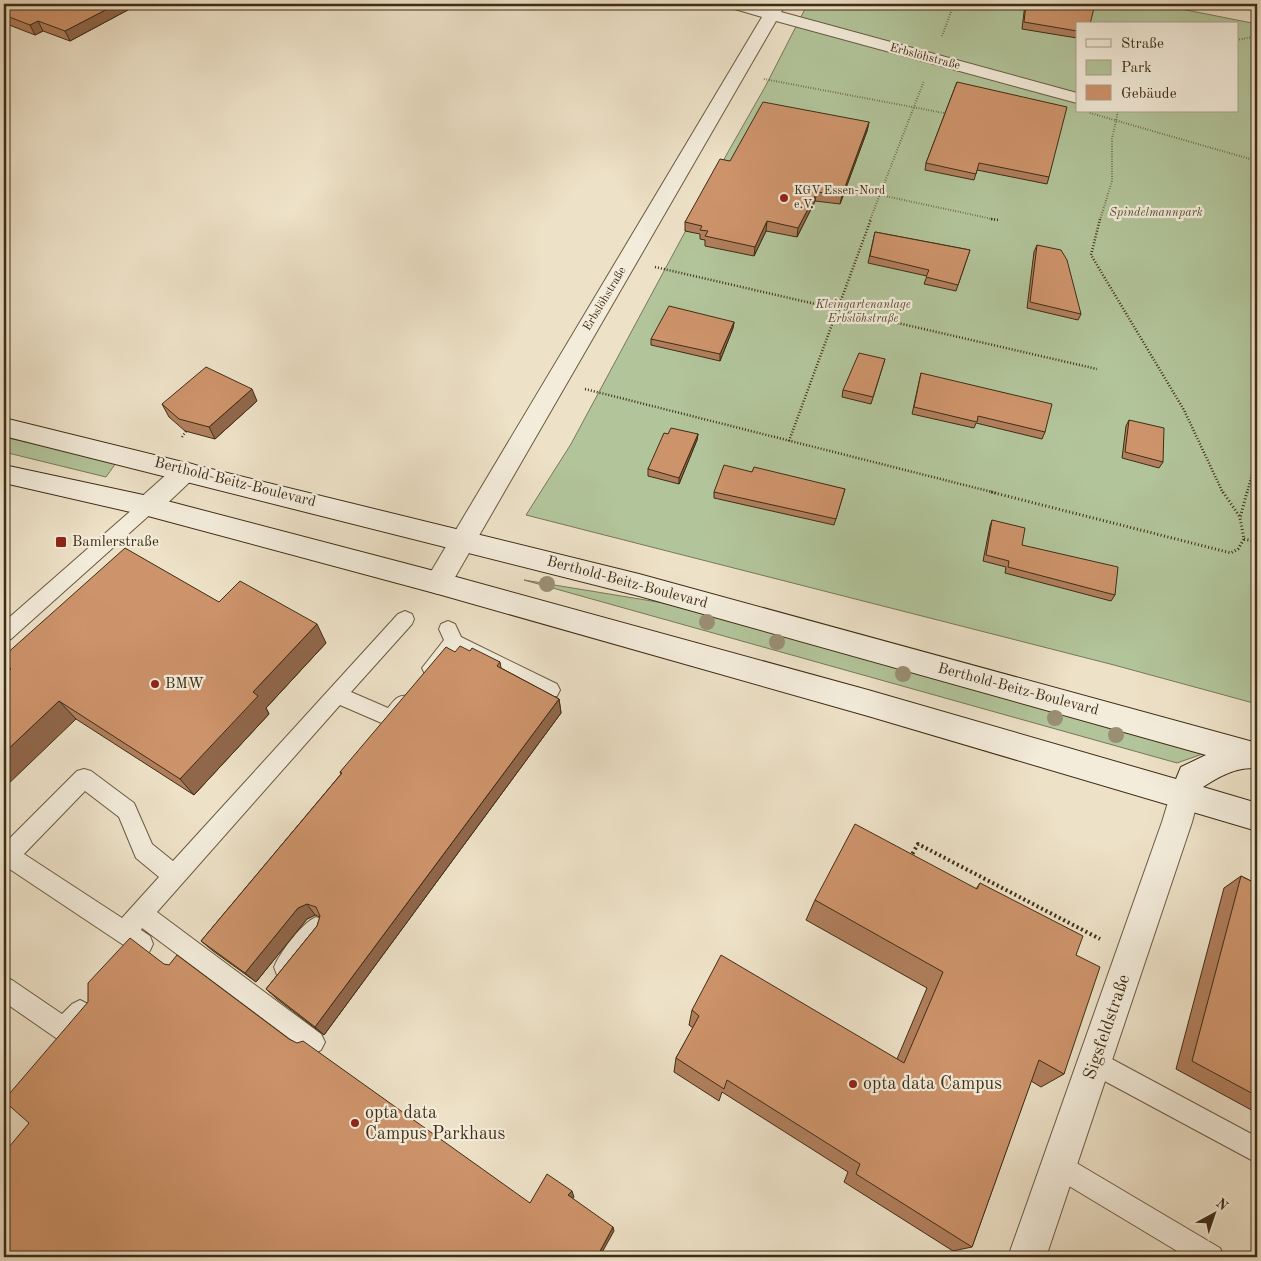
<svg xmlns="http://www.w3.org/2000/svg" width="1261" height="1261" font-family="'Old Standard TT',serif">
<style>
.green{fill:#b2c49a;stroke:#787857;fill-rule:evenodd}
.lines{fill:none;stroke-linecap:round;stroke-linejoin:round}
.lane-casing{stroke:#6a5a41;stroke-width:2}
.street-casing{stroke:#6a5a41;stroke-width:2}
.secondary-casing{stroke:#3f2d14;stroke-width:2}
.path-far3{stroke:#3f2d14;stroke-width:2;stroke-dasharray:0.5 2;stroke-linecap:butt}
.path-far2{stroke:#3f2d14;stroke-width:2.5;stroke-dasharray:1 2;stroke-linecap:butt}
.path-far1{stroke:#3f2d14;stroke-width:3;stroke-dasharray:1 2.5;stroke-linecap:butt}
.path{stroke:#3f2d14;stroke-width:4;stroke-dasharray:2 3;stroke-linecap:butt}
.lane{fill:#f3ecdb;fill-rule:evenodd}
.street{fill:#f3ecdb;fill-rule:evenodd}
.secondary{fill:#f3ecdb;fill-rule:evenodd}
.tree{fill:#9a8e73}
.wall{fill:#b07e5c;stroke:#3f2d14}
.shaded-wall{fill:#90674b;stroke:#3f2d14}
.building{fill:#cd936b;stroke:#3f2d14}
.poi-dot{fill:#8f2418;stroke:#f3ecdb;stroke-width:2}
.labels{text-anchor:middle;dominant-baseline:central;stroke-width:4.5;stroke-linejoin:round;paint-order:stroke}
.far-street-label{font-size:12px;fill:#3f2d14;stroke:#f3ecdb}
.far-poi-label{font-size:12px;fill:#3f2d14;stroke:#f3ecdb;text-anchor:start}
.far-park-label{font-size:12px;font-style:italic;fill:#564b2f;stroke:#f3ecdb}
.street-label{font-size:15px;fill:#3f2d14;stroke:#f3ecdb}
.poi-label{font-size:15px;fill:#3f2d14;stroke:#f3ecdb;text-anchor:start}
.near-street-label{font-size:18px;fill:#3f2d14;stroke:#f3ecdb}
.near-poi-label{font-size:18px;fill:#3f2d14;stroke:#f3ecdb;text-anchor:start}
</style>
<rect width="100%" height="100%" fill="#ede1c7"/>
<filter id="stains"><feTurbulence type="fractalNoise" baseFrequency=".004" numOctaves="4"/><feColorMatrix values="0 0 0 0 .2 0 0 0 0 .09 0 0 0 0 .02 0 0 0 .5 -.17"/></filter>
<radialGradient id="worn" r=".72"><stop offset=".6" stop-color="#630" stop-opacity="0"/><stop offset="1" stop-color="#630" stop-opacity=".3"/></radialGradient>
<g class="green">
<path d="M797 4H1156L1257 24V704L1114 665 526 515 571 444 728 152 765 87 806 7ZM1077 24H1237V111H1077Z"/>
<path d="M4 437 116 463 106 477 4 452Z"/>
<path d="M524 580 682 606 1208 752 1177 763Z"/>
</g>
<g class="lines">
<g class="lane-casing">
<g id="lane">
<path d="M148 499 154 501 157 506 154 511 11 639 4 641V622L142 501Z"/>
<path d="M405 611 412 614 414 619 412 624 351 692 388 708C395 699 399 693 411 697L414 703C409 713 401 723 391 727L340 705 157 912 321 1034 325 1042 321 1050 313 1054 305 1050 142 928 141 930 150 936 153 944C148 957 137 970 124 975L116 972 113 964 116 956 125 946 8 868 4 869V844L77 771 84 769 91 771 134 803 152 844 173 861 398 614ZM85 791 119 817 136 858 159 877 122 918 24 854Z"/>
<path d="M448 621 455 624 461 637 557 684 560 690 557 696 550 698 543 696 457 652C448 663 440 679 425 674L422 668 444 640 439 629 441 624Z"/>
<path d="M316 917 324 920 327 928C321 943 299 973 285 978L277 975 274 967C280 952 302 923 316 917Z"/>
<path d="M4 977 12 980 62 1014 72 1004 80 1000 88 1004 92 1012C87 1025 77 1037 64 1042L56 1038 4 1002Z"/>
<path d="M1095 1050 1257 1137V1163L1086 1071 1083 1062 1086 1053Z"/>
<path d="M1058 1152 1220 1248 1224 1257H1187L1049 1174 1045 1165 1049 1156Z"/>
</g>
</g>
<g class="street-casing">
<g id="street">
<path d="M726 4H751L767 8 770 4H786L781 12 1077 93V103L776 21 447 591 438 594 429 591 425 583 429 575 762 17 728 7Z"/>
<path d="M186 462 195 465 198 471 195 477 157 513 148 516 139 513 135 506 139 499 177 465Z"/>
<path d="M1184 782 1195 786 1199 796 1192 822 1046 1257H1008L1162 822 1173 786Z"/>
</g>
</g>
<g class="secondary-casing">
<path id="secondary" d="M4 418 639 574 1257 743V769C1239 765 1218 777 1203 787L1257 803V831L868 716 438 594 148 516 4 483V465L148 496 438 572 868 690 1176 779 1181 767 1206 755 639 596 4 436Z"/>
</g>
<g class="path-far3">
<path d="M942 36 954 4"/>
<path d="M1237 40 1257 36"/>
<path d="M764 79 949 114"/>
<path d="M1090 113 1257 161"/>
<path d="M843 187 997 220"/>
<path d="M870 220 924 81"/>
<path d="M1100 220 1112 181V139L1118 111"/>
</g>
<g class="path-far2">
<path d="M991 219 998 220"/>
<path d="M1100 219 1091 255 1184 410 1223 493"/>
<path d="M655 267 1097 369"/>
<path d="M585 389 996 493"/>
<path d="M182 437 187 430"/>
<path d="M789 441 871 219"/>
<path d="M1247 493 1257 456"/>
</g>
<g class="path-far1">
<path d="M991 492 1231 553 1238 549 1244 539 1240 518 1247 492"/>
<path d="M1223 492 1240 517"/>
<path d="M1244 539 1257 542"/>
</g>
<path class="path" d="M910 858 918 844 1100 939"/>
<use href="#lane" class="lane"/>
<use href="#street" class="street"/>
<use href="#secondary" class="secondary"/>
</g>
<g class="tree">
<circle cx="547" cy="584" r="8"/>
<circle cx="707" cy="622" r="8"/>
<circle cx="777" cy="642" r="8"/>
<circle cx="903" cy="674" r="8"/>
<circle cx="1055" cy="718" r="8"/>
<circle cx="1116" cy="735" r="8"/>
</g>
<g class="wall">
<path d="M4 4H139L70 41 43 31 35 35 4 23Z"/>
<path d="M1025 4H1095L1077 24V38L1022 29Z"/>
<path d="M957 82 1049 177 1047 184 977 170 974 180 925 170 926 163Z"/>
<path d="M869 122 867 131 840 204 815 201 797 237 766 231 754 256 705 246V240L700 239V234L685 231V222L730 161Z"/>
<path d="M875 232 970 250 956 291 924 284 927 276 868 263Z"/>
<path d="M1037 245 1081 314 1078 320 1027 308 1034 252Z"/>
<path d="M734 322 733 328 720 361 651 345V339Z"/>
<path d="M885 359 871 404 842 397 843 390Z"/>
<path d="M921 373 1045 432 1042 439 976 423 974 428 912 414Z"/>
<path d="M257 401 215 439 185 431 169 417 162 404Z"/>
<path d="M1129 420 1163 462 1159 468 1122 458 1126 426Z"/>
<path d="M668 434H698L697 440 679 484 648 476V469Z"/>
<path d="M752 472 845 489 834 525 714 498V492Z"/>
<path d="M992 520 1022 545 1115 595 1111 601 1005 573 1006 567 983 561 990 526Z"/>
<path d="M219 602 326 643 266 708 269 714 194 795 76 719 8 671 4 667V656Z"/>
<path d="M470 651 500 662 501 668 559 699 561 713 324 1035 277 999 266 989 317 926 320 917 315 915 307 919 256 982 213 951 201 941 341 774 340 772Z"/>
<path d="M1241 876 1257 884V1113L1176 1069 1224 888Z"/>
<path d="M980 883 1076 955 1064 1074 1041 1087 1031 1081 972 1247 953 1251 844 1182 848 1172 722 1092 719 1101 674 1072 676 1058 693 1028 689 1025 692 1010 897 1059 927 988 806 920 815 900 976 889Z"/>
</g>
<g class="shaded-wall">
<path d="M117 4H139L70 41 65 31Z"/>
<path d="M38 21 43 31 35 35 30 25Z"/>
<path d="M869 122 867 131 840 204 842 195Z"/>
<path d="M817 192 815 201 797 237 798 228Z"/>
<path d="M767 221 766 231 754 256 755 247Z"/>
<path d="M734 322 733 328 720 361V354Z"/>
<path d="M252 389 257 401 215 439 209 427Z"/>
<path d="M698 434 697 440 679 484V478Z"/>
<path d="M317 624 326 643 266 708 269 714 194 795 180 779 253 692Z"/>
<path d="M559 699 561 713 324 1035 315 1027Z"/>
<path d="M59 701 76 719 4 788V753Z"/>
<path d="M307 904 315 915 307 919 256 982 245 973 298 908Z"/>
<path d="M572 1191 574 1197 571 1201 568 1195Z"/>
<path d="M613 1227 614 1231 600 1256 599 1253Z"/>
</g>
<g class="building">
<path d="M4 4H117L65 31 38 21 30 25 4 15Z"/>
<path d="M1026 4H1095L1090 24H1077V31L1024 22Z"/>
<path d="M957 82 1067 107 1049 177 979 163 976 174 926 163Z"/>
<path d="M763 102 869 122 842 195 817 192 798 228 767 221 755 247 705 236 708 231 700 230 702 226 685 222 720 159 730 161Z"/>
<path d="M875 232 970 250 958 285 926 277 929 270 870 256Z"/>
<path d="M1037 245 1061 250 1067 260 1081 314 1030 302Z"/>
<path d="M669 306 734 322 720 354 651 339Z"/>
<path d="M859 353 885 359 873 397 843 390Z"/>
<path d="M206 367 252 389 209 427 179 419 162 404Z"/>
<path d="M921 373 1052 404 1045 432 978 416 977 422 914 407Z"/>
<path d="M1129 420 1164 428 1163 462 1125 452Z"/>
<path d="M671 428 698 434 679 478 648 469 664 433 668 434Z"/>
<path d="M724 465 752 472 754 467 845 489 836 519 714 492Z"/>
<path d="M992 520 1025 528 1022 545 1118 567 1115 595 1008 567 1009 561 986 555Z"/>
<path d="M125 548 219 602 240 581 317 624 253 692 258 696 180 779 59 701 4 753V675L11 669 4 665V656Z"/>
<path d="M460 646 470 651 472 648 500 662 497 666 559 699 315 1027 266 989 317 926 320 916 316 907 307 904 298 908 245 973 201 941 342 773 340 772 446 647 455 652Z"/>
<path d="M855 824 977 889 980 883 1083 936 1076 955 1100 967 1064 1074 1039 1060 972 1247 856 1174 860 1164 727 1080 724 1089 676 1058 699 1016 692 1010 721 955 904 1063 943 972 815 900Z"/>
<path d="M1241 876 1257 884V1096L1192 1061Z"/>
<path d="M130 938 164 964 169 965 177 955 289 1039 297 1043 303 1041 530 1203 547 1174 572 1191 568 1195 613 1227 599 1253 605 1257H4V1153L29 1123 4 1101V1100L88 1002V983Z"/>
</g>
<g class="poi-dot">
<circle cx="784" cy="198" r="5"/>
<rect x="55" y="536" width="12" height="12" rx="2.5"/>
<circle cx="155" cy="684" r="5"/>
<circle cx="853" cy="1084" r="5"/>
<circle cx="355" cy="1123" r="5"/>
</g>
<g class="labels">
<g class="far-street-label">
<text transform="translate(925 57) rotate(15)">Erbslöhstraße</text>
<text transform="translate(605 299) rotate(-59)">Erbslöhstraße</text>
</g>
<g class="far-poi-label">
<text x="794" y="191">KGV Essen-Nord<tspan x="794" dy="14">e.V.</tspan></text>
</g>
<g class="far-park-label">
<text x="1156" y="213">Spindelmannpark</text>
<text x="863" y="305">Kleingartenanlage<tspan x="863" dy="14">Erbslöhstraße</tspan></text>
</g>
<g class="street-label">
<text transform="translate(235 483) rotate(14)">Berthold-Beitz-Boulevard</text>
<text transform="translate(627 583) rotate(15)">Berthold-Beitz-Boulevard</text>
<text transform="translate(1018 690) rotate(15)">Berthold-Beitz-Boulevard</text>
</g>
<g class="poi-label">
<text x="72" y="542">Bamlerstraße</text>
<text x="165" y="684">BMW</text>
</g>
<g class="near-street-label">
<text transform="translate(1107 1027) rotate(-71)">Sigsfeldstraße</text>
</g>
<g class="near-poi-label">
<text x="863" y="1084">opta data Campus</text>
<text x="365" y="1113">opta data<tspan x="365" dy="21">Campus Parkhaus</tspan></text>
</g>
</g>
<rect width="1261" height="1261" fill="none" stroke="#ede1c7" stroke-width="20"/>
<rect x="5" y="5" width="1251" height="1251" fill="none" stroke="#3f2d14" stroke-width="2.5"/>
<rect x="10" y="10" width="1241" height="1241" fill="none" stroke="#3f2d14"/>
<rect x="1076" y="22" width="162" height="90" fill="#f3ecdb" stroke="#aba08b"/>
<rect x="1086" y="39" width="25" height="8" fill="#f3ecdb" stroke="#aba08b"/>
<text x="1121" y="48" font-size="15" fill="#3f2d14">Straße</text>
<rect x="1086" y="60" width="25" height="15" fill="#b2c49a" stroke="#aba08b"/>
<text x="1121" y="72" font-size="15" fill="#3f2d14">Park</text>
<rect x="1086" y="85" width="25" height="15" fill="#cd936b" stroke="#aba08b"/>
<text x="1121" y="98" font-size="15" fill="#3f2d14">Gebäude</text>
<g transform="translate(1214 1214) rotate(40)" stroke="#f3ecdb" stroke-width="4" paint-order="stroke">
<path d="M0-4L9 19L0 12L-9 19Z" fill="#3f2d14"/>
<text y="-8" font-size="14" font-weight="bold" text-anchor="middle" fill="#3f2d14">N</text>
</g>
<rect width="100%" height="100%" filter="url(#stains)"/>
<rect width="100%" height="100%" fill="url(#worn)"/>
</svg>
